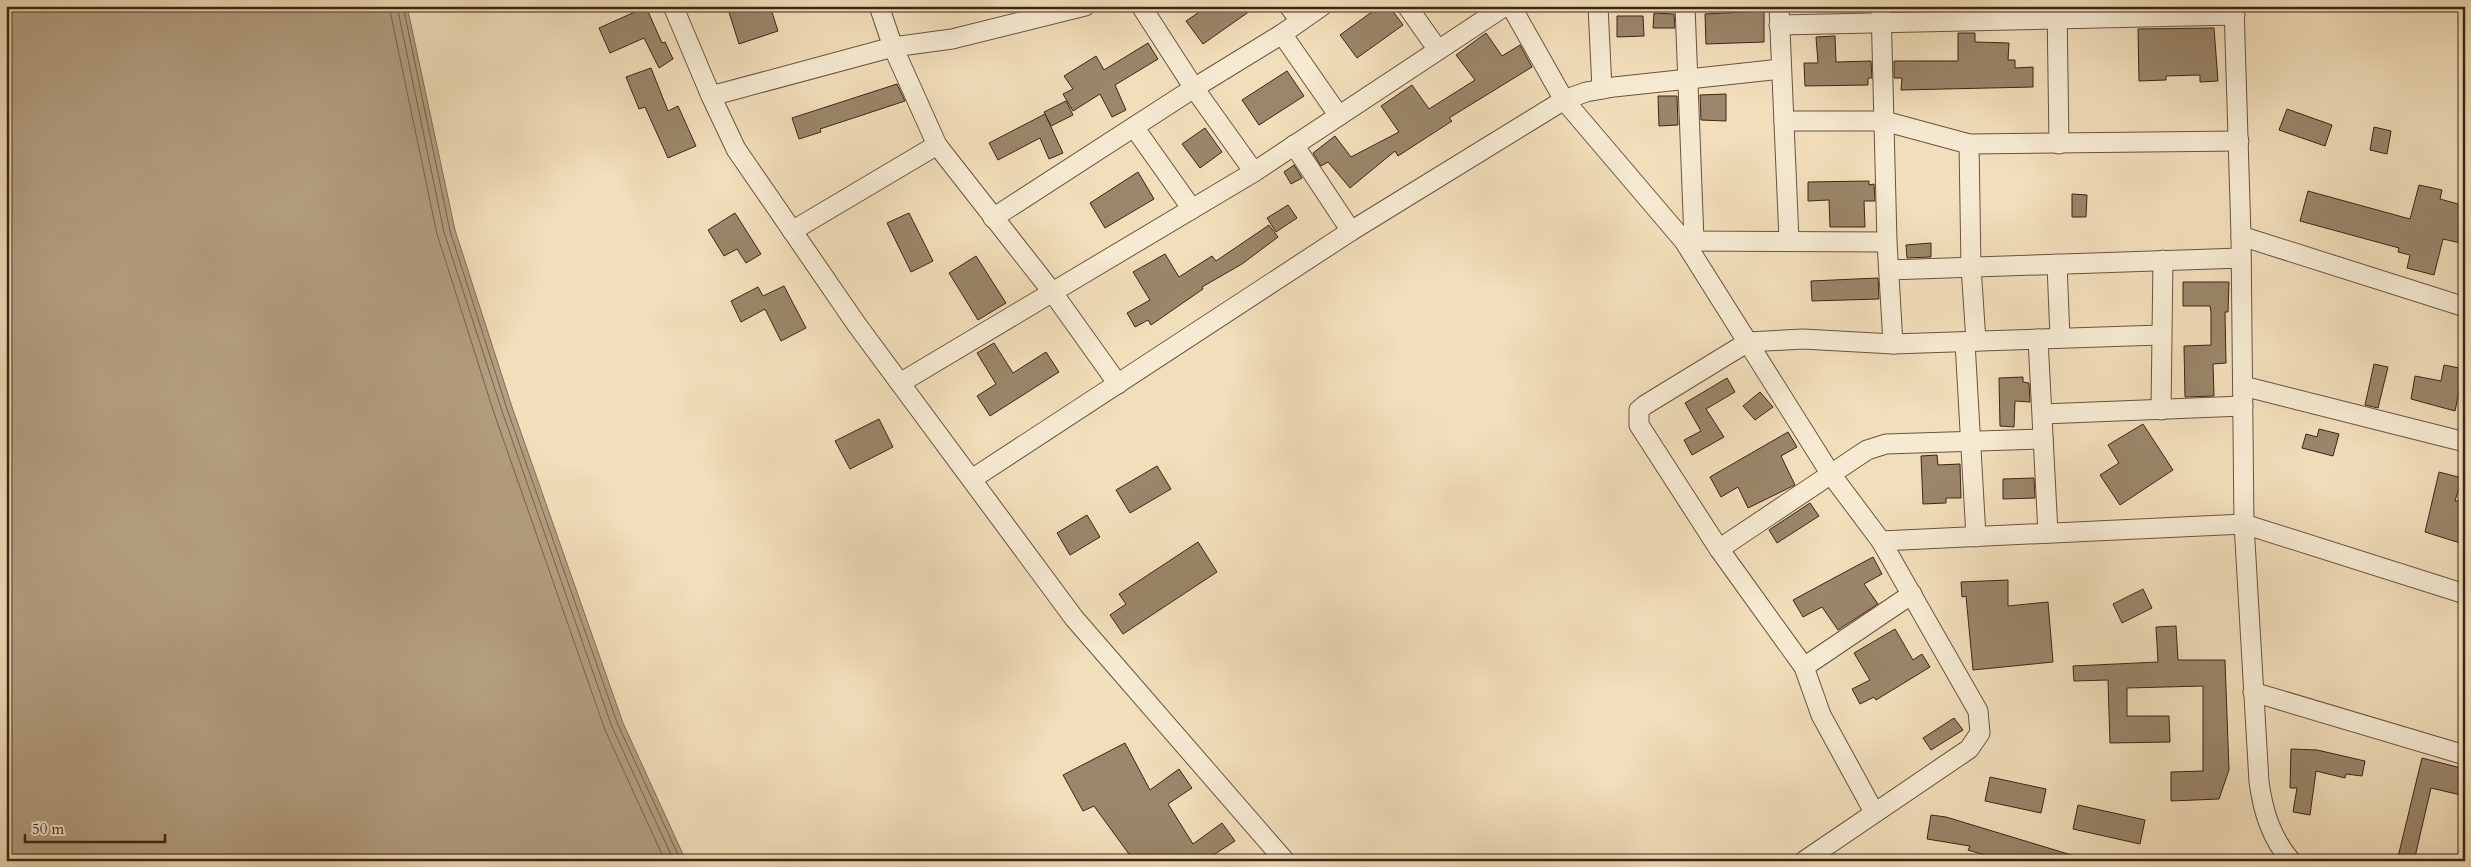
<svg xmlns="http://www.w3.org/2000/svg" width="2471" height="867" font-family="Cardo,serif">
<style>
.water{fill:#b39f81;stroke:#836f55}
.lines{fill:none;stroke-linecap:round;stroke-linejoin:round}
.shore{stroke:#78624a;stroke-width:1}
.building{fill:#9a866a;stroke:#3c2613}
.minor-casing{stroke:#69543d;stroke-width:21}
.minor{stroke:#f6ead2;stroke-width:19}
</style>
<rect width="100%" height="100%" fill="#f1deba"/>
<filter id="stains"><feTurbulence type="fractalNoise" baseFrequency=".004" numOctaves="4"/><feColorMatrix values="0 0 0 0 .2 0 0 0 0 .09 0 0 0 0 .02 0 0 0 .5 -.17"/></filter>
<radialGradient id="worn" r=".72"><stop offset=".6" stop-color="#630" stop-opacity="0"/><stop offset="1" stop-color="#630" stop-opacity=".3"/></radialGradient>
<path class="water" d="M6 6H407L455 230 512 407 623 723 686 861H6Z"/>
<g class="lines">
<g class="shore">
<path d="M389 6 437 234 494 413 605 730 665 861"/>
<path d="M397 6 444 232 502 411 612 727 674 861"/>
<path d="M403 6 450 231 507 409 618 725 681 861"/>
</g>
</g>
<g class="building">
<path d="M727 6H770L778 31 739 44Z"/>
<path d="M1208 6H1257L1203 44 1186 21Z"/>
<path d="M1380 6H1389L1403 25 1357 58 1340 35Z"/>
<path d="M646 7 662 43 665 42 673 59 659 68 644 38 610 53 599 28Z"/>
<path d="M1764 11V42L1706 44 1705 14Z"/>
<path d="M1654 13 1674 14 1675 28H1653Z"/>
<path d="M1617 16H1643L1644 36 1617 37Z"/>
<path d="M2214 28 2218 81 2200 82V75L2166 76V80L2139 81 2138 29Z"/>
<path d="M1486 33 1502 56 1520 45 1532 67 1449 118 1452 121 1398 156 1395 151 1350 188 1328 162 1321 166 1313 153 1335 136 1351 157 1399 132 1381 106 1412 85 1429 109 1475 80 1456 55Z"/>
<path d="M1958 33H1975V42L2009 43 2008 60H2015V68L2033 67V87L1901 90 1902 78H1894V61H1958Z"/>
<path d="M1835 36 1836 62 1871 61 1872 78H1868V85L1805 86 1804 63H1818L1816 37Z"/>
<path d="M1148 43 1158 59 1115 85 1126 110 1112 117 1100 94 1073 111 1063 94 1073 89 1064 76 1096 56 1104 70Z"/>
<path d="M651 68 668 111 678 106 696 146 668 158 645 107 639 109 626 77Z"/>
<path d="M1287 71 1304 96 1259 125 1242 100Z"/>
<path d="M897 84 905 101 820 129 821 132 799 139 792 118Z"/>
<path d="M1726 94V121L1701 120 1700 95Z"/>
<path d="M1658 96H1677L1678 125 1659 126Z"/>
<path d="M1066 101 1073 115 1051 126 1044 112Z"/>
<path d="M2287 109 2332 125 2325 146 2279 130Z"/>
<path d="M1045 114 1063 153 1049 159 1040 138 998 160 989 143Z"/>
<path d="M2374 127 2391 131 2387 154 2370 150Z"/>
<path d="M1205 128 1222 152 1200 168 1182 144Z"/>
<path d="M1294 165 1302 178 1291 184 1284 172Z"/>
<path d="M1138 172 1154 199 1105 228 1090 203Z"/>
<path d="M1869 181V185L1874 184 1875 201H1864L1865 227H1830L1829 200 1808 201V182Z"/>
<path d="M2419 185 2442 190 2440 199 2465 206V244L2443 239 2434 275 2407 268 2410 255 2398 252 2399 248 2300 221 2308 191 2410 219Z"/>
<path d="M2072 194 2087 195 2086 217H2072Z"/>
<path d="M1288 205 1297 218 1276 232 1267 218Z"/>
<path d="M735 213 761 254 746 263 737 249 724 256 708 230Z"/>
<path d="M909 213 933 261 911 272 887 223Z"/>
<path d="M1269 225 1278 237 1242 264 1202 287 1203 289 1151 325 1148 320 1135 327 1127 313 1150 300 1133 272 1165 254 1179 277 1212 256 1216 261Z"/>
<path d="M1931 243V257L1907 258 1906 245Z"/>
<path d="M976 256 1006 303 978 320 949 273Z"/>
<path d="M1878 278 1879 299 1812 301 1811 281Z"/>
<path d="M2183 282H2229L2228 312H2225L2226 363 2213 364 2214 396 2185 397 2184 346 2211 345V312L2210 306H2183Z"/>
<path d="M784 286 806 328 781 341 765 309 741 322 731 301 758 287 763 296Z"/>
<path d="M994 343 1013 373 1046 352 1059 372 990 416 977 396 996 384 977 353Z"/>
<path d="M2374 364 2388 367 2378 408 2365 405Z"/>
<path d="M2444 365 2464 369 2455 411 2411 399 2415 376 2441 381Z"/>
<path d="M2023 377V382L2029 383 2030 402 2015 401 2014 427 2000 426 1999 378Z"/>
<path d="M1727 378 1735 392 1706 409 1724 437 1692 455 1684 440 1701 431 1685 403Z"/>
<path d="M1760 392 1773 407 1755 420 1743 406Z"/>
<path d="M879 419 893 447 850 469 835 441Z"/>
<path d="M2143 424 2173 470 2120 505 2100 475 2119 463 2108 445Z"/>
<path d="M2319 429 2339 434 2333 456 2302 448 2306 434 2317 437Z"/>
<path d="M1788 432 1797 447 1781 456 1795 485 1748 508 1738 487 1721 497 1710 477Z"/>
<path d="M1937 455 1938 465 1960 464 1961 498H1946V503L1923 504 1921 456Z"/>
<path d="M1157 466 1171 489 1130 513 1116 490Z"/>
<path d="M2439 472 2462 478 2455 501H2462L2460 543 2425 532Z"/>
<path d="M2034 478 2035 498 2003 499V479Z"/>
<path d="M1810 503 1819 516 1777 543 1769 530Z"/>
<path d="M1087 515 1100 537 1070 555 1057 533Z"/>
<path d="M1198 542 1217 572 1123 634 1110 615 1126 604 1119 594Z"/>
<path d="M1873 557 1882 574 1864 584 1878 604 1838 630 1822 607 1803 617 1793 600Z"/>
<path d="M2008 580V606L2048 602 2053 662 1973 670 1966 596 1962 597 1961 582Z"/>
<path d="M2143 589 2152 608 2122 623 2113 604Z"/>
<path d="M2176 626 2178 660H2225L2229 770 2219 799 2171 801V772L2203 771V686L2127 688V716H2169L2170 742 2110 743 2108 680 2074 681 2073 666 2158 662 2156 627Z"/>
<path d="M1895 629 1913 660 1922 654 1930 667 1876 700 1874 697 1860 704 1852 689 1870 680 1854 653Z"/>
<path d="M1954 718 1963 730 1931 750 1923 738Z"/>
<path d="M1125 743 1150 790 1179 769 1192 788 1168 804 1193 844 1222 823 1235 841 1204 861H1134L1094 806 1083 811 1063 775Z"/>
<path d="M2291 749 2317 750 2365 761 2362 776 2346 774 2345 778 2316 771 2310 815 2293 812 2297 788H2290Z"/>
<path d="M2422 758 2465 769V796L2431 788 2414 861H2397Z"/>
<path d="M1990 777 2046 789 2041 813 1985 801Z"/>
<path d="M2078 805 2145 820 2140 844 2073 829Z"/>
<path d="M1931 815 1946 817 2078 857 2077 861H2005L1968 850 1970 846 1927 839Z"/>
</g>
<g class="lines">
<g class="minor-casing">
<g id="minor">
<path d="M673 6 711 96 736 149 857 325 1074 618 1285 861"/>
<path d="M1085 6 952 39 893 47 937 145 1053 293 1118 384"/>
<path d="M1141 6 1194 88 1254 172"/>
<path d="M1289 6 1300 21"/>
<path d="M1322 6 1282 34 1339 116"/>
<path d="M1407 6 1438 50"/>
<path d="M1511 6 1564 100 1684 241 1830 473 1881 541 1978 711 1980 733 1969 749 1804 861"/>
<path d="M1598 6 1602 89"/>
<path d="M1685 6 1694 240"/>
<path d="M1779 6 1789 240"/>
<path d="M1881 6 1887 242 1893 344"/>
<path d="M2057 6 2059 144"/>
<path d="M2234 6 2241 236 2244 524 2259 782C2263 811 2271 838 2291 861"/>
<path d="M1779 25 2235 15"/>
<path d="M711 96 893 47 879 6"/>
<path d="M1784 121H1884L1969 144 2239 141"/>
<path d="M1134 127 1192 209"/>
<path d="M1969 144 1971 267 1976 341"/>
<path d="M1294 145 1351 231"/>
<path d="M993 218 1194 88 1282 34"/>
<path d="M792 231 937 145"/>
<path d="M2241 236 2465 307"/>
<path d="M1684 241 1887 242"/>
<path d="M2057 264 2060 338"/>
<path d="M1889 270 2241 258"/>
<path d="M2038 339 2048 533"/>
<path d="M1965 342 1976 537"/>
<path d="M900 383 1254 172 1505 6"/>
<path d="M2243 386 2465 442"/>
<path d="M2161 410 2163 260"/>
<path d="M2043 414 2243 406"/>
<path d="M972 479 1351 231 1564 100 1586 92 1614 87 1781 69"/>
<path d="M1881 541 2244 524 2465 594"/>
<path d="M1719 549 1867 450 1886 444 2043 439"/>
<path d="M1804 667 1912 594"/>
<path d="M2253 692 2465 755"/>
<path d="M1874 812 1821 715 1804 667 1719 549 1639 425V410L1645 405 1748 342 1803 339 1893 344 2161 335"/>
</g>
</g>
<use href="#minor" class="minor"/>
</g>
<rect width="2471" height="867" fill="none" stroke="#f1deba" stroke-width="25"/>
<rect x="8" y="8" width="2456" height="852" fill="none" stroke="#3c2613" stroke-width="2.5"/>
<rect x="12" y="12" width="2446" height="842" fill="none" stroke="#3c2613"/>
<path d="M25 834v8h140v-8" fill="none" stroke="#3c2613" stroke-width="2.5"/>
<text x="32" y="834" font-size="15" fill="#3c2613" stroke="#f6ead2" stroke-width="4" paint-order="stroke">50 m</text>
<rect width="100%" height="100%" filter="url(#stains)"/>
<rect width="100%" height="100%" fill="url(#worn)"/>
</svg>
